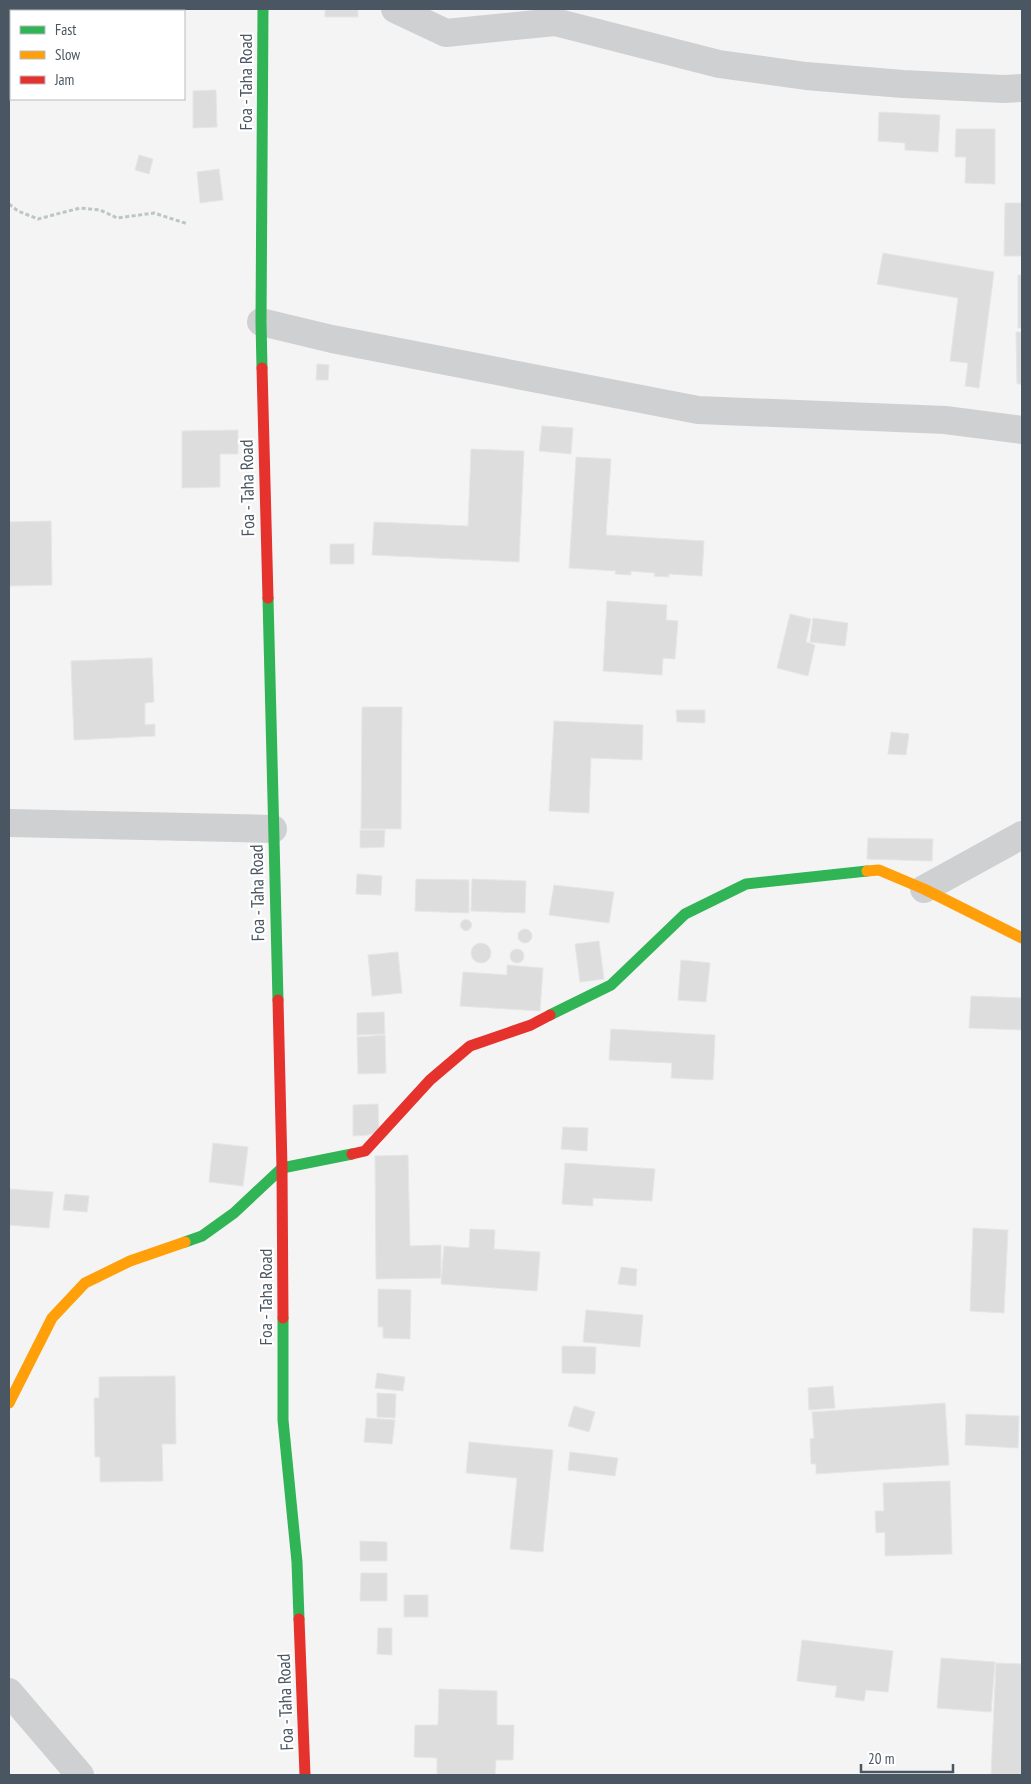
<svg xmlns="http://www.w3.org/2000/svg" width="1031" height="1784" font-family="'PT Sans Narrow',sans-serif">
<style>
.building{fill:#ddddde;stroke:#e5e6e7}
.lines{fill:none;stroke-linecap:round;stroke-linejoin:round}
.path{stroke:#bcc7c4;stroke-width:3;stroke-dasharray:4 2.5;stroke-linecap:butt}
.street{stroke:#ced0d2;stroke-width:28}
.fast{stroke:#30b455;stroke-width:11}
.slow{stroke:#ff9f0a;stroke-width:11}
.jam{stroke:#e5322d;stroke-width:11}
.labels{text-anchor:middle;dominant-baseline:central;stroke-width:4.5;stroke-linejoin:round;paint-order:stroke}
.street-label{font-size:18px;fill:#4a5661;stroke:#fff}
</style>
<rect width="100%" height="100%" fill="#f4f4f4"/>
<g class="building">
<rect x="325" y="9" width="33" height="8"/>
<path d="M216 90 217 127 193 128V91Z"/>
<path d="M879 112 940 115 938 152 905 150V143L878 141Z"/>
<path d="M956 129H995V184L965 183 966 157H955Z"/>
<path d="M139 155 153 159 149 174 135 170Z"/>
<path d="M219 169 223 200 200 203 197 172Z"/>
<path d="M1005 203H1022V256H1004Z"/>
<path d="M883 253 994 272 979 388 965 386 968 363 950 361 958 298 877 284Z"/>
<rect x="1018" y="275" width="4" height="53"/>
<path d="M1016 332H1022V384H1017Z"/>
<path d="M317 364 329 365 328 380H316Z"/>
<path d="M542 426 573 428 571 454 539 451Z"/>
<path d="M238 430V454H220V487L182 488V431Z"/>
<path d="M471 449 524 451 519 562 372 555 374 522 468 526Z"/>
<path d="M576 457 611 459 606 535 704 541 702 576 669 574V577L654 576 655 573 631 571V575L615 574 616 571 569 568Z"/>
<path d="M51 521 52 585 9 586V522Z"/>
<rect x="330" y="544" width="24" height="20"/>
<path d="M607 601 667 605 666 620 678 621 675 659 663 658 662 675 603 671Z"/>
<path d="M790 614 811 619 806 642 815 645 808 676 777 668Z"/>
<path d="M813 618 848 623 845 646 810 642Z"/>
<path d="M152 658 154 702 145 703V725L155 724V736L74 740 71 661Z"/>
<path d="M362 707H402L401 829H361Z"/>
<path d="M676 710H705V723L677 722Z"/>
<path d="M554 721 643 725 642 760 591 758 589 813 549 811Z"/>
<path d="M891 732 909 734 906 755 888 754Z"/>
<path d="M360 830H385L384 847 360 848Z"/>
<path d="M868 838 933 839 932 861 867 859Z"/>
<path d="M357 874 382 876 381 895 356 894Z"/>
<path d="M416 879 469 880V913L415 911Z"/>
<path d="M472 879 526 881 525 913 471 911Z"/>
<path d="M554 885 614 892 609 923 549 915Z"/>
<circle cx="466" cy="925" r="5.5"/>
<circle cx="525" cy="936" r="7"/>
<path d="M599 941 604 979 580 982 575 944Z"/>
<circle cx="481" cy="953" r="10"/>
<circle cx="517" cy="956" r="7"/>
<path d="M398 952 402 993 372 996 368 955Z"/>
<path d="M681 960 710 963 706 1002 678 1000Z"/>
<path d="M507 965 543 968 540 1011 460 1006 463 972 507 975Z"/>
<path d="M971 996 1022 998V1030L969 1028Z"/>
<path d="M384 1012 385 1034 357 1035V1013Z"/>
<path d="M611 1029 715 1035 713 1080 671 1078 672 1063 609 1060Z"/>
<path d="M385 1035 386 1073 358 1074 357 1037Z"/>
<path d="M378 1104 379 1132 368 1135 353 1136V1105Z"/>
<path d="M563 1127 588 1128 587 1151 561 1149Z"/>
<path d="M213 1143 248 1147 243 1186 209 1182Z"/>
<path d="M408 1155 410 1246 441 1245V1278L376 1279 375 1156Z"/>
<path d="M565 1163 655 1169 652 1201 593 1198V1206L562 1204Z"/>
<path d="M9 1189 53 1192 49 1228 9 1225Z"/>
<path d="M65 1194 89 1196 87 1212 63 1210Z"/>
<path d="M973 1228 1008 1230 1004 1313 970 1311Z"/>
<path d="M470 1229 495 1230 494 1249 540 1252 537 1291 441 1284 444 1246 469 1248Z"/>
<path d="M621 1267 637 1269 636 1286 618 1284Z"/>
<path d="M378 1289 411 1290 410 1339 383 1338V1327H378Z"/>
<path d="M586 1310 643 1315 640 1347 583 1342Z"/>
<path d="M562 1346 596 1347 595 1374 562 1373Z"/>
<path d="M377 1373 405 1377 403 1391 375 1388Z"/>
<path d="M175 1376 176 1444H162L163 1481 100 1482V1457H95L94 1398H99V1377Z"/>
<path d="M833 1386 835 1408 809 1410 808 1388Z"/>
<path d="M377 1393 396 1394 395 1418 377 1417Z"/>
<path d="M945 1403 949 1465 816 1474V1464H811L810 1439 814 1438 812 1412Z"/>
<path d="M574 1406 595 1412 589 1432 568 1426Z"/>
<path d="M966 1414 1019 1416 1018 1448 965 1445Z"/>
<path d="M366 1418 395 1420 392 1444 364 1442Z"/>
<path d="M469 1442 553 1450 543 1552 510 1549 517 1478 466 1473Z"/>
<path d="M570 1452 618 1458 615 1476 568 1470Z"/>
<path d="M950 1481 952 1554 885 1556V1532L876 1533 875 1511H884L883 1483Z"/>
<path d="M360 1541 387 1542V1561H360Z"/>
<path d="M361 1573H387V1601H360Z"/>
<rect x="404" y="1595" width="24" height="22"/>
<path d="M378 1628H392V1655L377 1654Z"/>
<path d="M802 1640 893 1651 888 1692 866 1690 864 1701 835 1697 837 1686 797 1681Z"/>
<path d="M941 1658 995 1662 991 1712 937 1708Z"/>
<path d="M996 1663 1022 1664V1775H991Z"/>
<path d="M439 1689 497 1691V1725H514L513 1760H496L495 1775H437V1758L414 1757 415 1725H438Z"/>
</g>
<g class="lines">
<path class="path" d="M9 204 18 211 38 219 80 208 100 210 117 218 154 213 188 224"/>
<g class="street">
<path d="M395 9 446 33 555 22 719 64 806 76 903 84 1003 89 1022 88"/>
<path d="M261 322 332 339 698 410 945 420 1022 430"/>
<path d="M9 823 273 829"/>
<path d="M924 889 1022 835"/>
<path d="M9 1692 80 1775"/>
</g>
<g class="fast">
<path d="M262 368 261 322 263 9"/>
<path d="M268 598 278 1000"/>
<path d="M550 1015 611 985 685 914 746 884 867 871"/>
<path d="M185 1242 202 1236 234 1213 282 1168 352 1154"/>
<path d="M283 1318V1420L297 1562 299 1619"/>
</g>
<g class="slow">
<path d="M867 871 879 870 924 889 1022 938"/>
<path d="M9 1403 52 1318 85 1283 130 1261 185 1242"/>
</g>
<g class="jam">
<path d="M262 368 268 598"/>
<path d="M278 1000 282 1168 283 1318"/>
<path d="M352 1154 365 1151 430 1080 470 1046 531 1025 550 1015"/>
<path d="M299 1619 305 1775"/>
</g>
</g>
<g class="labels">
<g class="street-label">
<text transform="translate(245 82) rotate(-90)">Foa - Taha Road</text>
<text transform="translate(247 488) rotate(-91)">Foa - Taha Road</text>
<text transform="translate(257 893) rotate(-91)">Foa - Taha Road</text>
<text transform="translate(265 1297) rotate(-90)">Foa - Taha Road</text>
<text transform="translate(285 1702) rotate(-92)">Foa - Taha Road</text>
</g>
</g>
<rect width="1031" height="1784" fill="none" stroke="#4a5661" stroke-width="20"/>
<rect x="10" y="10" width="175" height="90" fill="#ffffff" stroke="#b7bbc0"/>
<rect x="20" y="26" width="25" height="8" fill="#30b455" stroke="#b7bbc0"/>
<text x="55" y="35" font-size="15" fill="#4a5661">Fast</text>
<rect x="20" y="51" width="25" height="8" fill="#ff9f0a" stroke="#b7bbc0"/>
<text x="55" y="60" font-size="15" fill="#4a5661">Slow</text>
<rect x="20" y="76" width="25" height="8" fill="#e5322d" stroke="#b7bbc0"/>
<text x="55" y="85" font-size="15" fill="#4a5661">Jam</text>
<path d="M861 1764v8h92v-8" fill="none" stroke="#4a5661" stroke-width="2.5"/>
<text x="868" y="1764" font-size="15" fill="#4a5661" stroke="#ffffff" stroke-width="4" paint-order="stroke">20 m</text>
</svg>
